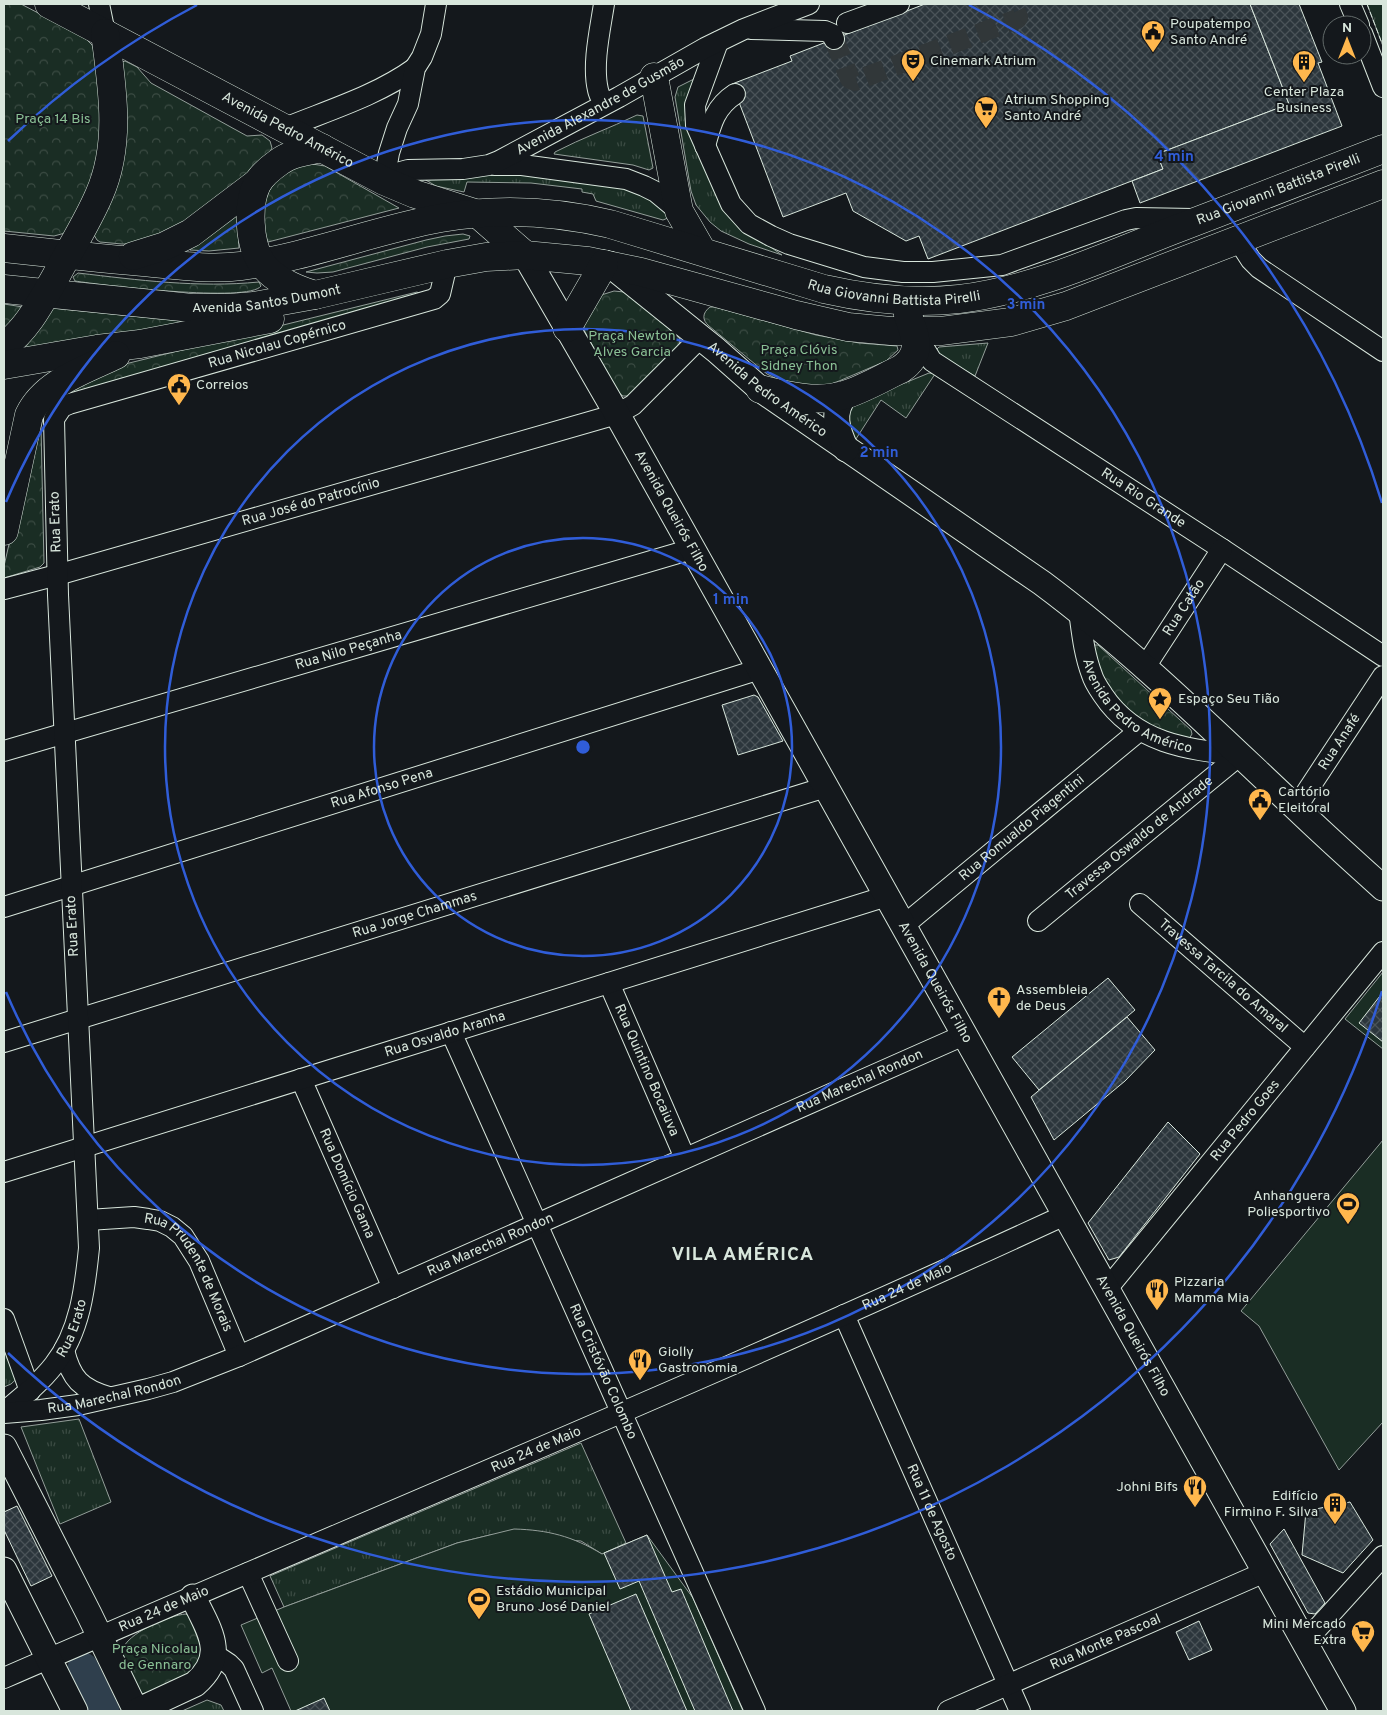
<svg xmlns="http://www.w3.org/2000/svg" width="1387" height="1715" font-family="Overpass,sans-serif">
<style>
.grass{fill:url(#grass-tufts);stroke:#939e99}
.park{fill:url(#park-crowns);stroke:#939e99}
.garden{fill:#1a2d24;stroke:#939e99}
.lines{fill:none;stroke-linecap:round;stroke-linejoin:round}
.river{stroke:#2f3f4d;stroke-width:31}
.building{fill:url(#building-cross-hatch);stroke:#d8e6dc}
.minor-tunnel{stroke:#313739;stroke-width:20;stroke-dasharray:20 10;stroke-linecap:butt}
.minor-casing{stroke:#d8e6dc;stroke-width:22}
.major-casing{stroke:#d8e6dc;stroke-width:27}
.highway-casing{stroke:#d8e6dc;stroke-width:29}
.minor{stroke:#14181c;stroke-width:20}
.major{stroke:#14181c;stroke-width:25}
.highway{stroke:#14181c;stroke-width:28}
.fence{stroke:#d8e6dc;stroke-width:1;stroke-dasharray:6 2.5;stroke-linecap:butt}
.ring{fill:none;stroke:#305dd8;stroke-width:2.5}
.labels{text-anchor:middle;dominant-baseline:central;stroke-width:4;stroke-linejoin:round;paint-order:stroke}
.poi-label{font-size:14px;fill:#d8e6dc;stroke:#14181c;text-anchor:start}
.street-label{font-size:14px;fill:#d8e6dc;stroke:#14181c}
.park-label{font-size:14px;fill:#8ac095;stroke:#14181c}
.district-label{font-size:19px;font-weight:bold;letter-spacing:1px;fill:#d8e6dc;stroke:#14181c}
.centre{fill:#305dd8;stroke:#14181c;stroke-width:2.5}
.ring-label{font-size:15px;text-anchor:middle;font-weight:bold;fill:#305dd8;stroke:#14181c;stroke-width:4;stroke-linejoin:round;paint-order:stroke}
</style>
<defs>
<pattern id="grass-tufts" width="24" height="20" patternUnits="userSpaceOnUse" patternTransform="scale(1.25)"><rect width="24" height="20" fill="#1a2d24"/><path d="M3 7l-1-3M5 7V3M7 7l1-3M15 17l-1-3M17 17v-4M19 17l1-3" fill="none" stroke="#3b4b43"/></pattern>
<pattern id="park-crowns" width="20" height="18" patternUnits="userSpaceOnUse" patternTransform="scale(1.25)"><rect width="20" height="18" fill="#1a2d24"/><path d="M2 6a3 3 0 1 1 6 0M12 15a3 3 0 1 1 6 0" fill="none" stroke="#3b4b43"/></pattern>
<pattern id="building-cross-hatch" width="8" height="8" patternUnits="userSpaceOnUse" patternTransform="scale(1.25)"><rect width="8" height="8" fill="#2c363c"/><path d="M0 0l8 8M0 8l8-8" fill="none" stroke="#4a5358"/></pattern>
</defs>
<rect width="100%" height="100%" fill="#14181c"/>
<g class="grass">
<path d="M1367 4H1383V46Z"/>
<path d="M696 78 688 105 747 231 782 255 749 244 721 231 710 222 696 205 691 191 675 97 678 87Z"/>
<path d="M637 115 643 116 653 168 649 170 633 165 554 154 555 152C582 138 610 128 637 115Z"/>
<path d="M503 173H516L620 187C634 191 664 202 668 218L663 220 596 201 593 194 582 192V189L531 183 467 182 464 192 436 186 424 179Z"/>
<path d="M988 343 975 376 937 354V349L939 347Z"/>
<path d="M929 373 935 374 906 418 881 400 854 442 846 412 856 403Z"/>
<path d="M4 1312 25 1371 11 1384 4 1387Z"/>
<path d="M79 1419 111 1502 60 1524 21 1427Z"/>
<path d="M581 1443 626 1543 602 1554 581 1541 490 1535 457 1543 284 1607 270 1576Z"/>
<path d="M207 1700 221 1705 224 1711H182Z"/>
</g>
<g class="park">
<path d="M4 4H21L84 37 92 45 96 56 102 138 89 187 65 233 54 236 4 231Z"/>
<path d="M125 61 137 67 151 83 247 136 262 135 270 141 272 148 267 157 194 220 135 244H122L100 242 97 240 94 235 122 62Z"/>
<path d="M306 163 325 166 399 208 268 242 261 224 263 207 269 191 282 173Z"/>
<path d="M237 213 239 248 209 251 190 250V249Z"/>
<path d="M463 234 470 236 469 239 427 247 333 272 317 273 306 272 426 240 445 236Z"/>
<path d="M78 273C138 280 198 288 259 282L261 286C249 303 101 285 75 281L73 277Z"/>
<path d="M614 291 624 292 632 295 680 339 679 345 629 396H623L619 393 585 332 583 323 595 297Z"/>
<path d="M417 292 426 297 44 415 41 427 44 563 40 567 4 578V566L37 422 48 405 113 367Z"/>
<path d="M4 304 23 307 4 335Z"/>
<path d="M710 307H715L816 335 859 343 897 346 898 350 886 361 839 381 828 385 810 386 779 380 767 374 709 326C702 320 702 313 710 307Z"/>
<path d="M51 308 191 322 15 352Z"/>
<path d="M1095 645H1098L1191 730 1192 734 1189 739 1155 728 1139 719 1119 700 1103 678 1093 646Z"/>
<path d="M186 1614 191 1618 204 1646V1657L189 1675 149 1692 142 1694 136 1691C132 1681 121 1661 122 1651 126 1633 170 1615 186 1614Z"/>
</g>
<g class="garden">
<path d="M1383 972V1049L1345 1019Z"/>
<path d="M1383 1140V1422L1339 1470 1259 1326 1241 1311Z"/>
<path d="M514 1529C548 1530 572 1536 602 1554L647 1535 693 1598 743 1711H291L272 1668 262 1673 241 1625 284 1607 457 1543Z"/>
</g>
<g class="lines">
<path class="river" d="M83 1668 104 1711"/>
</g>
<g class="building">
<path d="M925 4H1250L1289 104 1157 154 1163 169 928 259 919 236 906 241 853 211 846 193 783 217 732 84 792 61 790 56Z"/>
<path d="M1250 4H1299L1322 62 1318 63 1342 126 1140 203 1132 181 1163 169 1157 154 1289 104Z"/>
<path d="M754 695 758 697 783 741 738 755 722 705Z"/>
<path d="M1108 978 1135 1010 1039 1090 1012 1057Z"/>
<path d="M1383 992V1042L1359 1023Z"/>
<path d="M1127 1017 1155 1050 1125 1081 1054 1140 1031 1097Z"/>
<path d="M1168 1122 1200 1154 1119 1257 1109 1260 1088 1223Z"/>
<path d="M1350 1502 1373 1540 1343 1573 1302 1555 1306 1511Z"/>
<path d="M17 1506 52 1576 31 1586 4 1530V1512Z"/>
<path d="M1284 1529 1325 1603 1315 1614 1308 1613 1270 1544Z"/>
<path d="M647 1535 672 1592 681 1589 733 1711H695L639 1581 620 1589 604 1553Z"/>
<path d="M636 1594 687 1711H631L589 1614Z"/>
<path d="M1199 1621 1212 1650 1189 1660 1176 1632Z"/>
<path d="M324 1698 330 1711H295Z"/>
</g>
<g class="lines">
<path class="minor-tunnel" d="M834 39 850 79 855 81 1017 19 1018 17 1012 4"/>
<g class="minor-casing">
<g id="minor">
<path d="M99 4 105 33"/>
<path d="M604 4C600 30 592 65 598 90 599 95 602 100 604 104"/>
<path d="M1350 4 1359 25"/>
<path d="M847 23 899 4"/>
<path d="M751 29 825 31 832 34 834 39"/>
<path d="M1362 33 1383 87"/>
<path d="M718 42 695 105 696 125 731 204 749 224 771 236 789 244 864 267 903 272H933L1002 265 1126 220 1136 218 1193 219"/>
<path d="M285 128C329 110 376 96 415 68"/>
<path d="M705 146C711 124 715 107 735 94"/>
<path d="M494 165H522L626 179 644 186 656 192 679 211"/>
<path id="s1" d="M384 181 397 173 408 170 463 169 489 165 499 161 619 97 705 48 744 29 809 4"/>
<path d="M384 181 389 153 397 128 408 104 415 68 422 57 431 34 436 4"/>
<path d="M1238 240 1251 260 1259 268 1383 351"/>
<path id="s2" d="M914 332 932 361 1222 549 1383 656"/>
<path id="s3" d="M4 589 57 575 617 414 633 405 701 337"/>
<path id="s4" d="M1079 611C1082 633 1084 654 1092 675 1094 682 1099 689 1103 695 1135 743 1187 750 1240 755"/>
<path id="s5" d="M1145 667 1222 549"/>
<path id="s6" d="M4 751 692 549"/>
<path id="s7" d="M1296 808 1383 676"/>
<path id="s8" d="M1140 904 1305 1047"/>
<path id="s9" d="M4 907 760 669"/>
<path id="s10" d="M1038 921 1240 755"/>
<path id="s11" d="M903 926 1139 731"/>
<path id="s12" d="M609 983 685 1158"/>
<path id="s13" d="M451 1032 755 1711"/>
<path id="s14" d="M4 1042 826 787"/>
<path id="s15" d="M301 1079 393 1288"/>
<path id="s16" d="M4 1172 887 896"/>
<path id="s17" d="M88 1220 134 1217 148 1219 160 1221 172 1227 183 1236 199 1261 239 1356"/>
<path id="s18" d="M1107 1289 1383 952"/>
<path id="s19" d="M844 1315 1020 1711"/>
<path d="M4 1319 30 1391"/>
<path d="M64 1350C71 1379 81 1389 109 1397"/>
<path id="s20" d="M4 1412C22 1397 40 1383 54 1365 80 1332 85 1288 89 1248L58 595 54 419 62 407 69 404 434 299 440 294 447 264"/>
<path id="s21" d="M4 1413 41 1410 78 1405 148 1389 173 1382 239 1356 964 1035"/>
<path d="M248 1573 288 1661"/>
<path d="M1305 1642 1383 1556"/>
<path d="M214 1654 229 1664 234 1669 253 1711"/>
<path id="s22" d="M4 1678C358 1524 715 1377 1065 1215"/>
<path id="s23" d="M948 1711 1265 1572"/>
</g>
</g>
<g class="major-casing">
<g id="major">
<path id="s24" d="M525 255 617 414 1343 1711"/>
<path id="s25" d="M609 264 716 350 760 389 1042 583C1132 650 1212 729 1294 806 1323 834 1353 861 1383 888"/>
<path d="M845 395C831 413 837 430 846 449"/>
<path d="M4 1447 89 1614 136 1711"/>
<path d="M4 1570 75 1711"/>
<path d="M137 1711 195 1684C229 1655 208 1629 193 1597"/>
</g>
</g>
<g class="highway-casing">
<g id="highway">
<path id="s26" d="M49 4 384 181 415 194 478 214 525 255"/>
<path d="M654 77 679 211 702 251"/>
<path id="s27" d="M4 248C50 253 97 258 143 262 176 265 209 270 241 266 309 257 374 230 441 218 497 208 555 211 610 224L824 289C868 299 913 304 959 299 1033 290 1102 258 1171 231 1242 204 1313 176 1383 149"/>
<path d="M133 256 165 246 191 233 257 183"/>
<path id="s28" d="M4 289 192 308H229L254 306 315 295 447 264 486 257 525 255 588 261 641 272 796 315 848 327 891 331H941L1011 322 1066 306 1383 184"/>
<path d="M315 295C295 289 273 280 261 262 249 243 247 204 257 184 261 176 272 167 279 162 291 153 307 151 322 148"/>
<path d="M567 328 604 264"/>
<path d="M4 346C28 329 42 300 56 276 70 249 87 223 99 195 122 144 112 86 105 33"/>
<path d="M4 365 97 349 140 344 270 319"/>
<path d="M760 389C787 396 818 403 844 395 862 390 884 377 901 369 924 353 915 337 908 315"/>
<path d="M4 531 29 415C45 382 85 370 116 355"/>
</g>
</g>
<use href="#minor" class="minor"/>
<use href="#major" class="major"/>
<use href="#highway" class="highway"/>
<path class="fence" d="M1367 4 1383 46"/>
</g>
<g class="ring">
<circle cx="583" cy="747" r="209"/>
<circle cx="583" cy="747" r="418"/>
<path d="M6 502A627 627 0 1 1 6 992"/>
<path d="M1382 991A836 836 0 0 1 8 1353M8 141A836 836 0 0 1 197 5M969 5A836 836 0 0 1 1382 503"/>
</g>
<defs>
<g id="civic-pin" transform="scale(1.25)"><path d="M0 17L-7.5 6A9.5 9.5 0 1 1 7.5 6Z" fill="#ffb74d" stroke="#14181c"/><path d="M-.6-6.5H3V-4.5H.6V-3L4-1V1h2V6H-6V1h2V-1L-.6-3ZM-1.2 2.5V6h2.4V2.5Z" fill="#111"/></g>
<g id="theatre-pin" transform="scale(1.25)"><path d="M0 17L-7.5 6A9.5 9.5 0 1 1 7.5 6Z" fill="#ffb74d" stroke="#14181c"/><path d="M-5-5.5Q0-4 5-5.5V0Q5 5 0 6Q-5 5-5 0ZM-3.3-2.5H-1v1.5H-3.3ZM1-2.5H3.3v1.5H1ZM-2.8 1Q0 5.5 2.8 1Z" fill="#111"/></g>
<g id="building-pin" transform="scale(1.25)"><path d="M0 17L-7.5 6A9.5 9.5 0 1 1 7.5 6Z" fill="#ffb74d" stroke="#14181c"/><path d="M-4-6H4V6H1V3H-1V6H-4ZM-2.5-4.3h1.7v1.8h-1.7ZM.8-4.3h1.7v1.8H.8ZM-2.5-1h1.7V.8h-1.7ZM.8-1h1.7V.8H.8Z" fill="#111"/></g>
<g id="supermarket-pin" transform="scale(1.25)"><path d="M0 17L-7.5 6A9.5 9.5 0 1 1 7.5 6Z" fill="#ffb74d" stroke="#14181c"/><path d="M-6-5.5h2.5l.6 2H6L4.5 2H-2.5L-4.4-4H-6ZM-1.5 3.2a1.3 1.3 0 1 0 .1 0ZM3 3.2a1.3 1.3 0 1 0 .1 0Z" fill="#111"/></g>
<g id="sight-pin" transform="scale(1.25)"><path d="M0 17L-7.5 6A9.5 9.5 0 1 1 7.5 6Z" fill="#ffb74d" stroke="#14181c"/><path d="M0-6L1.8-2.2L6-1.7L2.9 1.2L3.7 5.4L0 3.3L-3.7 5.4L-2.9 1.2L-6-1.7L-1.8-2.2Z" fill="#111"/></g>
<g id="church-pin" transform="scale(1.25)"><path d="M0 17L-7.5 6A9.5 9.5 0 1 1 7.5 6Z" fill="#ffb74d" stroke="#14181c"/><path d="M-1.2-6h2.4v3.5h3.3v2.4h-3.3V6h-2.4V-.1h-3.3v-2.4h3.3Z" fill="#111"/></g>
<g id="stadium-pin" transform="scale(1.25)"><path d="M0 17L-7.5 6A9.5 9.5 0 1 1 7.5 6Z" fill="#ffb74d" stroke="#14181c"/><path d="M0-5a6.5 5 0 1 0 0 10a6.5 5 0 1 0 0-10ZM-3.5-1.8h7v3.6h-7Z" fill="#111"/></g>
<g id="restaurant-pin" transform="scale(1.25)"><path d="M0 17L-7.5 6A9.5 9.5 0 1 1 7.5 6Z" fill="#ffb74d" stroke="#14181c"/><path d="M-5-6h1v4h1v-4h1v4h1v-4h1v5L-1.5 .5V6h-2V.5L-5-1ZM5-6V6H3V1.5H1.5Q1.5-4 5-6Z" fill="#111"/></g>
</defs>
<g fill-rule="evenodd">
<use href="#civic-pin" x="1153" y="32"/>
<use href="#theatre-pin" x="913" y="61"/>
<use href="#building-pin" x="1304" y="62"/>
<use href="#supermarket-pin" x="986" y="108"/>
<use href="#civic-pin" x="179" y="385"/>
<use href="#sight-pin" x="1160" y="699"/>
<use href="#civic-pin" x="1260" y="800"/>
<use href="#church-pin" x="999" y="998"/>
<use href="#stadium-pin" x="1348" y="1204"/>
<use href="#restaurant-pin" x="1157" y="1290"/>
<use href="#restaurant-pin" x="640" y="1360"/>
<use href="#restaurant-pin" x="1195" y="1487"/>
<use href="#building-pin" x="1335" y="1504"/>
<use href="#stadium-pin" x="479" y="1599"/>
<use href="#supermarket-pin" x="1363" y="1632"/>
</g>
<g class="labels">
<g class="poi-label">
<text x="1170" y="24">Poupatempo<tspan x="1170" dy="16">Santo André</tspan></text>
<text x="930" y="61">Cinemark Atrium</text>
<text x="1304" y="92" text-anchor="middle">Center Plaza<tspan x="1304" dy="16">Business</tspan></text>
<text x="1004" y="100">Atrium Shopping<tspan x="1004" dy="16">Santo André</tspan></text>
<text x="196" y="385">Correios</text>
<text x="1178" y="699">Espaço Seu Tião</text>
<text x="1278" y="792">Cartório<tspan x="1278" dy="16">Eleitoral</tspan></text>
<text x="1016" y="990">Assembleia<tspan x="1016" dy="16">de Deus</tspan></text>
<text x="1330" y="1196" text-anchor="end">Anhanguera<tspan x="1330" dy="16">Poliesportivo</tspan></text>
<text x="1174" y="1282">Pizzaria<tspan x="1174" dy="16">Mamma Mia</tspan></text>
<text x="658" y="1352">Giolly<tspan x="658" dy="16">Gastronomia</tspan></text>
<text x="1178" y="1487" text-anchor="end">Johni Bifs</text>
<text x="1318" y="1496" text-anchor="end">Edifício<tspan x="1318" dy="16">Firmino F. Silva</tspan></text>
<text x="496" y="1591">Estádio Municipal<tspan x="496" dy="16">Bruno José Daniel</tspan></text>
<text x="1346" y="1624" text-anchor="end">Mini Mercado<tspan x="1346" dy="16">Extra</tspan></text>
</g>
<g class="street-label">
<text stroke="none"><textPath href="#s1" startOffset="234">Avenida Alexandre de Gusmão</textPath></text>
<text stroke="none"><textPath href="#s26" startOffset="270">Avenida Pedro Américo</textPath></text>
<text stroke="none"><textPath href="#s27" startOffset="1312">Rua Giovanni Battista Pirelli</textPath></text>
<text stroke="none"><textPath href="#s27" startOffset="908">Rua Giovanni Battista Pirelli</textPath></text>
<text stroke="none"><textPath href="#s28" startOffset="264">Avenida Santos Dumont</textPath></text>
<text stroke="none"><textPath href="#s20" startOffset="1261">Rua Nicolau Copérnico</textPath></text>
<text stroke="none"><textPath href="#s25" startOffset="202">Avenida Pedro Américo</textPath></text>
<text stroke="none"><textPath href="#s2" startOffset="286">Rua Rio Grande</textPath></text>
<text stroke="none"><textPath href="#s3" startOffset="319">Rua José do Patrocínio</textPath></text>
<text stroke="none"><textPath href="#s24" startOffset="295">Avenida Queirós Filho</textPath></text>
<text transform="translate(56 522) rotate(-92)">Rua Erato</text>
<text stroke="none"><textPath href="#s5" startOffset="71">Rua Catão</textPath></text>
<text stroke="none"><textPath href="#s6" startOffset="359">Rua Nilo Peçanha</textPath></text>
<text stroke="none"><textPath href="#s4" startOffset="122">Avenida Pedro Américo</textPath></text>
<text stroke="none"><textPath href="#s7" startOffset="79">Rua Anafé</textPath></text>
<text stroke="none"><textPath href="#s9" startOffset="396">Rua Afonso Pena</textPath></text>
<text stroke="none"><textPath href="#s11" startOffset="154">Rua Romualdo Piagentini</textPath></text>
<text stroke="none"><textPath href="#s10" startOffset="131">Travessa Oswaldo de Andrade</textPath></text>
<text stroke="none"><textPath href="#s14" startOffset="430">Rua Jorge Chammas</textPath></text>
<text transform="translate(73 926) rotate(-93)">Rua Erato</text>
<text stroke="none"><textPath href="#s8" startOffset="110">Travessa Tarcila do Amaral</textPath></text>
<text stroke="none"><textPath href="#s24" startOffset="835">Avenida Queirós Filho</textPath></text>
<text stroke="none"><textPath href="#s16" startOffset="462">Rua Osvaldo Aranha</textPath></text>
<text stroke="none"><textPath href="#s12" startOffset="95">Rua Quintino Bocaiuva</textPath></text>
<text stroke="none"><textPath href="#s21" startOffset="922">Rua Marechal Rondon</textPath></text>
<text stroke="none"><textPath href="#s18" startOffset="218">Rua Pedro Goes</textPath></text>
<text stroke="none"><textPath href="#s15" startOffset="114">Rua Domício Gama</textPath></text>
<text stroke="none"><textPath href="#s21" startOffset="518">Rua Marechal Rondon</textPath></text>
<text stroke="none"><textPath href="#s17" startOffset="131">Rua Prudente de Morais</textPath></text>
<text stroke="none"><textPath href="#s22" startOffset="984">Rua 24 de Maio</textPath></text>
<text stroke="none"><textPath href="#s20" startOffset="110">Rua Erato</textPath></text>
<text stroke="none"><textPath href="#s24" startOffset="1240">Avenida Queirós Filho</textPath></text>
<text stroke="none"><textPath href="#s13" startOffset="372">Rua Cristóvão Colombo</textPath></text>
<text stroke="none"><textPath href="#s21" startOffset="112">Rua Marechal Rondon</textPath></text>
<text stroke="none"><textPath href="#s22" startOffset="579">Rua 24 de Maio</textPath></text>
<text stroke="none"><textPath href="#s19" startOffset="216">Rua 11 de Agosto</textPath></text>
<text stroke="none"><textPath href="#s22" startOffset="174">Rua 24 de Maio</textPath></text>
<text stroke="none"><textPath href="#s23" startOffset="172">Rua Monte Pascoal</textPath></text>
</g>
<g class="park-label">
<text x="53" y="119">Praça 14 Bis</text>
<text x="632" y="336">Praça Newton<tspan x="632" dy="16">Alves Garcia</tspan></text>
<text x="799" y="350">Praça Clóvis<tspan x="799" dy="16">Sidney Thon</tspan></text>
<text x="155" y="1649">Praça Nicolau<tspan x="155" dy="16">de Gennaro</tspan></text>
</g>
<g class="district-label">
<text x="743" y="1255">VILA AMÉRICA</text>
</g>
</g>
<circle cx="583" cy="747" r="8" class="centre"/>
<g class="ring-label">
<text x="1174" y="161">4 min</text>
<text x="1026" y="309">3 min</text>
<text x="879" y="457">2 min</text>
<text x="731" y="604">1 min</text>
</g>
<rect width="1387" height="1715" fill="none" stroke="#d8e6dc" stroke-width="10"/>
<g transform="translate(1347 40)"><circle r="24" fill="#14181c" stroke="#626a69"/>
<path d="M0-4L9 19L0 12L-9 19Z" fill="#ffb74d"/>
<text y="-8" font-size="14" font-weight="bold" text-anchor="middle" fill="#d8e6dc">N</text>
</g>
</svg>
